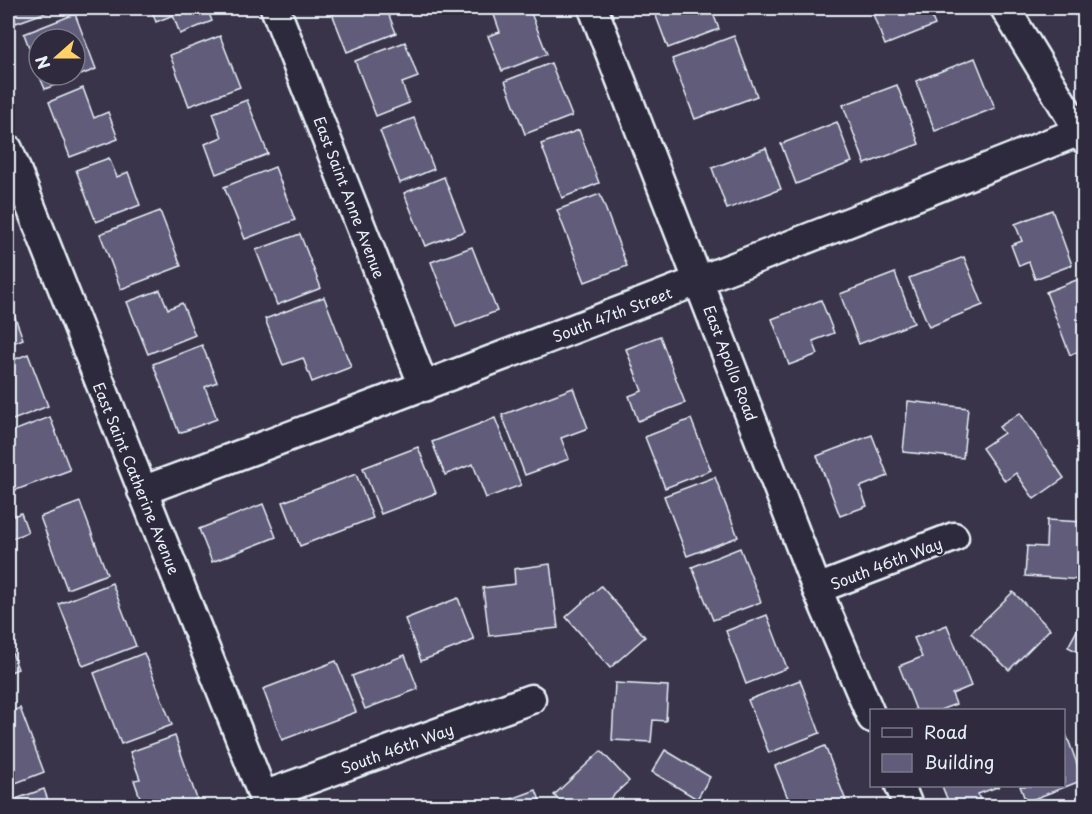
<svg xmlns="http://www.w3.org/2000/svg" width="1092" height="814" font-family="'Playpen Sans',sans-serif">
<style>
.building{fill:#605c7a;stroke:#e8f1f8;stroke-width:1.5}
.lines{fill:none;stroke-linecap:round;stroke-linejoin:round}
.minor-casing{stroke:#e8f1f8;stroke-width:33}
.minor{stroke:#2f2a3d;stroke-width:28}
.labels{text-anchor:middle;dominant-baseline:central;stroke-width:4.5;stroke-linejoin:round;paint-order:stroke}
.street-label{font-size:15px;fill:#e8f1f8;stroke:#2f2a3d}
</style>
<rect width="100%" height="100%" fill="#393449"/>
<filter id="ink" filterUnits="userSpaceOnUse"><feTurbulence type="fractalNoise" baseFrequency=".0167" numOctaves="2"/><feDisplacementMap in="SourceGraphic" scale="12" xChannelSelector="R" yChannelSelector="G"/><feConvolveMatrix kernelMatrix="1 2 1 2 8 2 1 2 1" color-interpolation-filters="sRGB"/></filter>
<g filter="url(#ink)">
<g class="building">
<path d="M10 8H58L16 23Z"/>
<path d="M151 8H207L212 21 180 34 173 15 156 22Z"/>
<path d="M330 8H368L369 12 381 8H386L396 33 347 52Z"/>
<path d="M505 8H529L547 54 502 71 488 36 500 32 493 12Z"/>
<path d="M653 8H711L719 29 668 48Z"/>
<path d="M875 8H928L935 25 885 45 871 9Z"/>
<path d="M1072 8H1084V21L1079 23Z"/>
<path d="M75 14 96 69 45 89 39 75H75V39H39V74L24 34Z"/>
<path d="M220 36 240 87 189 106 170 55Z"/>
<path d="M734 36 757 96 695 119 672 59Z"/>
<path d="M405 42 418 77 402 83 409 103 376 116 355 61Z"/>
<path d="M975 58 995 108 935 131 916 81Z"/>
<path d="M551 63 572 116 525 134 505 81Z"/>
<path d="M897 85 919 144 865 164 843 105Z"/>
<path d="M83 88 94 118 108 112 118 139 70 157 49 102Z"/>
<path d="M247 100 268 154 216 174 205 144 222 137 213 113Z"/>
<path d="M414 118 434 169 400 183 380 131Z"/>
<path d="M837 122 852 162 796 184 781 144Z"/>
<path d="M579 130 599 183 562 198 541 144Z"/>
<path d="M766 148 781 189 727 209 712 168Z"/>
<path d="M109 158 117 177 128 172 140 205 96 222 76 170Z"/>
<path d="M275 167 295 220 245 239 224 187Z"/>
<path d="M444 177 465 231 425 246 404 193Z"/>
<path d="M600 194 627 266 585 282 557 210Z"/>
<path d="M1052 210 1072 265 1035 279 1029 262 1019 266 1011 245 1022 241 1015 224Z"/>
<path d="M160 211 181 266 121 289 100 234Z"/>
<path d="M300 234 321 288 277 305 256 250Z"/>
<path d="M472 247 497 311 456 327 431 262Z"/>
<path d="M964 257 983 305 929 327 909 278Z"/>
<path d="M895 273 914 323 859 344 840 294Z"/>
<path d="M1084 277V349L1070 355 1046 292Z"/>
<path d="M160 290 168 309 182 303 195 335 148 354 127 302Z"/>
<path d="M324 297 351 367 312 382 303 358 283 365 265 319Z"/>
<path d="M8 298 23 339 8 345Z"/>
<path d="M821 300 834 333 813 341 818 354 789 365 772 319Z"/>
<path d="M660 336 685 403 638 421 629 396 642 391 626 349Z"/>
<path d="M202 345 217 382 205 387 217 419 179 433 153 364Z"/>
<path d="M28 354 48 406 8 422V362Z"/>
<path d="M573 388 588 428 561 438 569 459 525 475 502 415Z"/>
<path d="M908 401 968 408 963 458 903 452Z"/>
<path d="M1020 413 1064 478 1034 499 1016 473 1005 481 982 448 1004 433 999 427Z"/>
<path d="M50 417 70 470 16 490 8 468V433Z"/>
<path d="M495 418 521 485 486 498 473 464 445 475 432 442Z"/>
<path d="M691 419 711 470 665 488 645 437Z"/>
<path d="M872 435 888 476 860 487 867 506 840 516 817 456Z"/>
<path d="M418 447 436 493 381 514 363 468Z"/>
<path d="M356 474 373 518 300 546 283 502Z"/>
<path d="M715 477 738 537 687 556 664 496Z"/>
<path d="M80 502 107 574 67 589 40 517Z"/>
<path d="M263 504 276 537 212 562 199 529Z"/>
<path d="M21 513 28 532 8 540V518Z"/>
<path d="M1047 520 1084 522V580L1025 576 1027 546 1046 547Z"/>
<path d="M740 548 761 602 713 620 692 567Z"/>
<path d="M550 564 558 628 489 636 483 588 515 584 514 569Z"/>
<path d="M112 583 136 646 83 666 59 604Z"/>
<path d="M601 586 645 637 610 668 566 617Z"/>
<path d="M1013 592 1050 629 1009 670 971 633Z"/>
<path d="M458 598 474 640 421 661 405 619Z"/>
<path d="M767 615 787 668 746 684 726 631Z"/>
<path d="M1081 623 1084 624V655L1068 647Z"/>
<path d="M947 625 971 686 952 694 956 704 940 710H916L899 666 922 657 914 638Z"/>
<path d="M8 644H9L18 669 8 673Z"/>
<path d="M144 653 172 725 121 744 94 673Z"/>
<path d="M405 655 418 689 365 709 352 676Z"/>
<path d="M336 661 356 712 282 740 263 689Z"/>
<path d="M800 680 820 733 769 753 748 700Z"/>
<path d="M615 683 668 686 666 721 653 720 651 742 612 740Z"/>
<path d="M20 708 44 772 8 786V713Z"/>
<path d="M1064 731H1065L1083 780 1026 802 1020 786H1064Z"/>
<path d="M175 736 197 799 177 806H143L134 780 140 779 130 752Z"/>
<path d="M825 746 846 801 832 806H791L775 766Z"/>
<path d="M665 750 710 777 697 799 652 772Z"/>
<path d="M601 751 629 781 602 806H565L554 795Z"/>
<path d="M942 786H1000L978 794 982 806H950Z"/>
<path d="M44 789 50 806H15L13 800Z"/>
<path d="M536 790 542 806H492Z"/>
<path d="M460 798 463 806H438Z"/>
</g>
<g class="lines">
<g class="minor-casing">
<g id="minor">
<path d="M275 8 424 387"/>
<path d="M593 8 817 589 872 718"/>
<path d="M1005 8 1084 139"/>
<path d="M8 149 267 806"/>
<path d="M142 491C456 375 769 255 1080 131"/>
<path d="M817 589 954 537"/>
<path d="M900 786 908 806"/>
<path d="M263 796 531 699"/>
</g>
</g>
<use href="#minor" class="minor"/>
</g>
</g>
<g class="labels">
<g class="street-label">
<text transform="translate(350 197) rotate(69)">East Saint Anne Avenue</text>
<text transform="translate(612 314) rotate(-21)">South 47th Street</text>
<text transform="translate(731 363) rotate(69)">East Apollo Road</text>
<text transform="translate(137 478) rotate(68)">East Saint Catherine Avenue</text>
<text transform="translate(886 563) rotate(-21)">South 46th Way</text>
<text transform="translate(397 748) rotate(-20)">South 46th Way</text>
</g>
</g>
<rect width="1092" height="814" fill="none" stroke="#2f2a3d" stroke-width="30"/>
<rect x="15" y="15" width="1062" height="784" fill="none" stroke="#e8f1f8" stroke-width="2" filter="url(#ink)"/>
<rect x="870" y="709" width="195" height="78" fill="#2f2a3d" stroke="#797a88" stroke-width="1.5"/>
<rect x="882" y="728" width="30" height="9" fill="#2f2a3d" stroke="#797a88" stroke-width="1.5"/>
<text x="924" y="739" font-size="18" fill="#e8f1f8">Road</text>
<rect x="882" y="754" width="30" height="18" fill="#605c7a" stroke="#797a88" stroke-width="1.5"/>
<text x="924" y="769" font-size="18" fill="#e8f1f8">Building</text>
<g transform="translate(57 57) rotate(249)"><circle r="28" fill="#2f2a3d" stroke="#797a88" stroke-width="1.5"/>
<path d="M0-4.5L10 22L0 15L-10 22Z" fill="#ffd166"/>
<text y="-9" font-size="16" font-weight="bold" text-anchor="middle" fill="#e8f1f8">N</text>
</g>
</svg>
